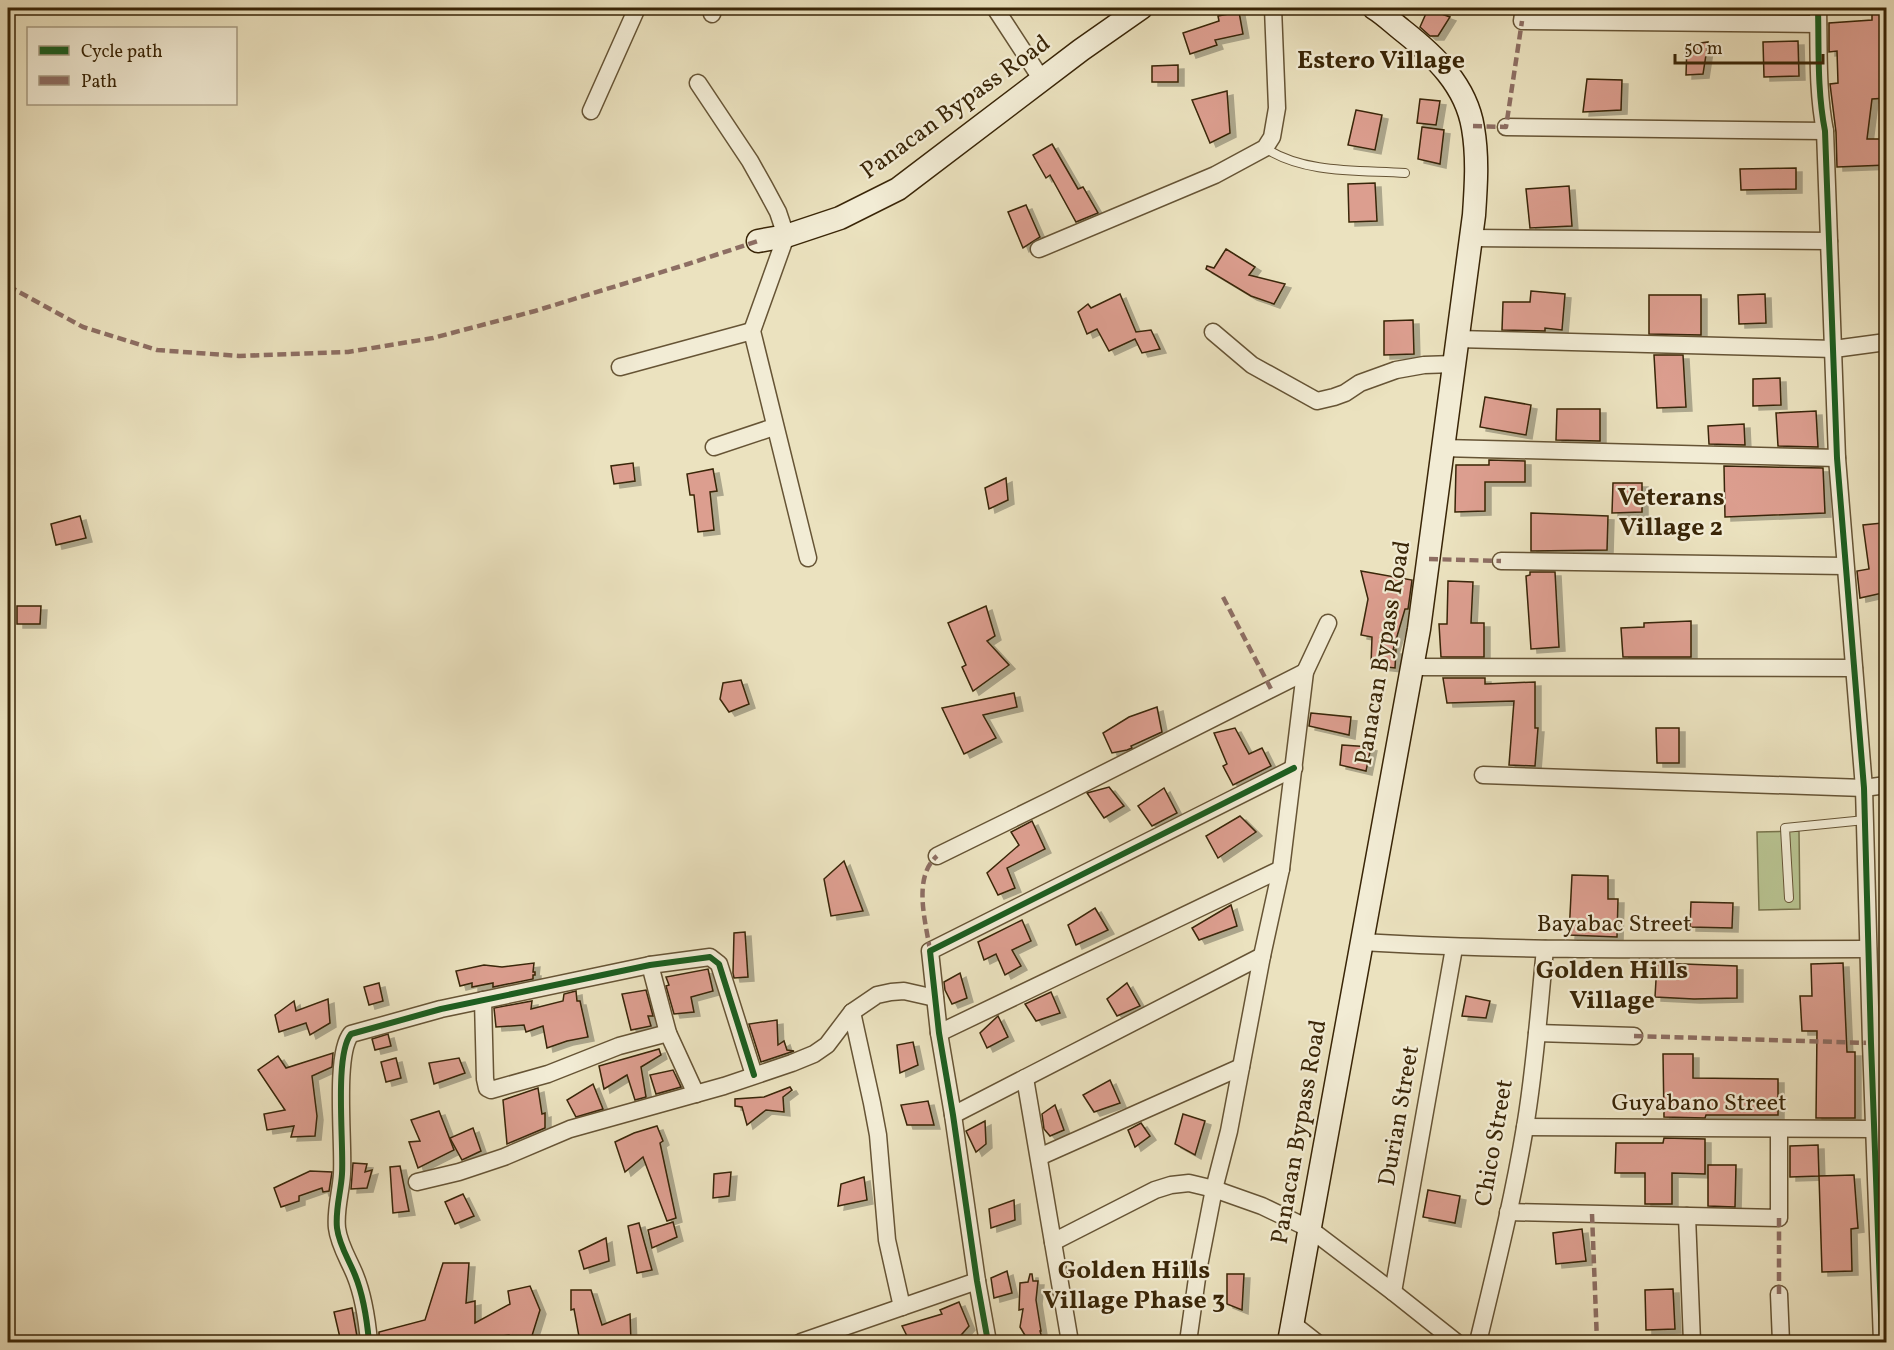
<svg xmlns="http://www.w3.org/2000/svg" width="1894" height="1350" font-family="Vollkorn,serif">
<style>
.green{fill:#b8c391;stroke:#78744c;stroke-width:1.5}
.building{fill:#dc9e8f;stroke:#392507;stroke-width:1.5;filter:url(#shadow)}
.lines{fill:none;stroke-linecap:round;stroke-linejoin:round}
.service-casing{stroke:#665435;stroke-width:10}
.minor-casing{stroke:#665435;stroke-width:19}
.secondary-casing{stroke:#392507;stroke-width:25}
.service{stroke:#f2ecd5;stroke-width:8}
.minor{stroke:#f2ecd5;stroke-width:16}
.secondary{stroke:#f2ecd5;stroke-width:22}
.quiet{stroke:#8d6e63;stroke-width:4.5;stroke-dasharray:9 4.5;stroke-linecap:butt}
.cycleway-casing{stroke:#f2ecd5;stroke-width:10}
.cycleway{stroke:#1b5e20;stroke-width:6}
.labels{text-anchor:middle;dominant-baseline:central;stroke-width:4.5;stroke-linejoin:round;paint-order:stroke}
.street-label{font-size:24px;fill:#392507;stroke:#f2ecd5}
.neighbourhood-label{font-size:26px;font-weight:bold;fill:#392507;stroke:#f2ecd5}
</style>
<defs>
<filter id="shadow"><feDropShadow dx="6" dy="4" stdDeviation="0" flood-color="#0004"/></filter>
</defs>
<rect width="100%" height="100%" fill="#ebe2bf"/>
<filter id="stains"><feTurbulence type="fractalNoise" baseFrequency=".00333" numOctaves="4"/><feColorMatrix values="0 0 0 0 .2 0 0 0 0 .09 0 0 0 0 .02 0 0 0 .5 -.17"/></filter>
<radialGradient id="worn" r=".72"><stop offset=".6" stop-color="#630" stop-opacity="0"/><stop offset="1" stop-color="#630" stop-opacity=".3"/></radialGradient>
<path class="green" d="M1799 831 1800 909 1759 910 1757 832Z"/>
<g class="building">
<path d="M1872 8H1887V98L1872 99 1867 139H1887V165L1837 167 1836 132 1830 84 1838 83 1837 51 1829 52V23L1872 20Z"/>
<path d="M1428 9 1450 17 1438 36H1430L1420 27Z"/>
<path d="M1239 12 1243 34 1215 40 1217 45 1190 54 1183 33 1219 21 1218 16Z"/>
<path d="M1798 41 1799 76 1764 77 1763 42Z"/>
<path d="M1708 42 1703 74 1686 75 1687 45Z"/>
<path d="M1178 65V82H1152V66Z"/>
<path d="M1587 79 1622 80 1621 110 1583 112Z"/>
<path d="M1227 91 1230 133 1210 143 1192 100Z"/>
<path d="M1420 99 1440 101 1436 125 1417 123Z"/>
<path d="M1356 110 1382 115 1375 150 1348 145Z"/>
<path d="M1422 127 1444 130 1440 164 1418 159Z"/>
<path d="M1052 144 1078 189 1083 187 1098 213 1076 222 1050 175 1046 178 1033 155Z"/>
<path d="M1796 168V189L1741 190 1740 169Z"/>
<path d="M1375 183 1377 221 1349 222 1348 184Z"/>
<path d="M1569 186 1572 226 1530 228 1526 189Z"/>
<path d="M1026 205 1040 237 1023 248 1008 212Z"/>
<path d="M1226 249 1255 267 1249 275 1285 284 1274 304 1251 296 1206 269 1207 266 1214 268Z"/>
<path d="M1531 291 1565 294 1562 330 1545 328V331L1502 330 1503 302H1530Z"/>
<path d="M1120 294 1136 332 1151 330 1160 349 1142 353 1135 339 1109 351 1097 329 1087 334 1078 312 1088 304 1091 308Z"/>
<path d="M1765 294 1766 323 1739 324 1738 295Z"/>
<path d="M1649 295H1701V335L1649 334Z"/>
<path d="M1413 320 1414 354 1384 355V321Z"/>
<path d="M1654 355H1683L1686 407 1657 408Z"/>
<path d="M1780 378 1781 405 1753 406V379Z"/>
<path d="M1485 397 1531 405 1526 435 1480 427Z"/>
<path d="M1557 409H1600V441L1556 440Z"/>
<path d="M1816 411 1818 447 1778 446 1776 413Z"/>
<path d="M1744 424 1745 445 1709 444 1708 426Z"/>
<path d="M1489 460 1525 461V482H1485V511L1455 512 1456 465H1489Z"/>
<path d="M633 463 635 481 614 484 611 466Z"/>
<path d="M1724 466 1823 468 1825 513 1725 517Z"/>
<path d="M713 469 717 491 710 492 714 530 698 532 694 495H690L687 474Z"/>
<path d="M1006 478 1008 500 989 509 985 488Z"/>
<path d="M1613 483H1642V512L1612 513Z"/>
<path d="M1531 513 1608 516 1607 550 1531 551Z"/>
<path d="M80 516 86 538 56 545 51 524Z"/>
<path d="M1882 523 1887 557V592L1860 598 1857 571 1869 569 1863 525Z"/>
<path d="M1361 571 1412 580 1408 609H1405L1393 650H1396L1395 668 1371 665 1372 637 1361 635 1368 599Z"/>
<path d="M1530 572H1555L1559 647 1531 649 1526 576 1530 575Z"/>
<path d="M1448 581 1473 582 1471 623H1484V657H1441L1439 624H1447Z"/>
<path d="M17 606H41L40 624H17Z"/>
<path d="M986 606 995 636 987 641 1009 665 973 691 962 667 966 665 948 623Z"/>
<path d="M1691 621V657H1623L1621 628 1644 627V623Z"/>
<path d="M1443 678H1485V684L1535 682V728H1538L1535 766 1509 765 1514 701 1447 703Z"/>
<path d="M741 680 749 704 729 712 720 699 723 683Z"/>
<path d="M1014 693 1017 707 983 715 996 738 964 754 942 708Z"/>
<path d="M1157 707 1162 732 1131 746 1132 748 1127 750 1112 753 1103 733 1129 717Z"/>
<path d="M1311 713 1351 717 1349 735 1309 726Z"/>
<path d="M1235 728 1249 754 1262 748 1271 766 1233 785 1223 766 1227 764 1214 733Z"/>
<path d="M1656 728H1679V763H1657Z"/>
<path d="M1342 745 1371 747 1366 771 1340 765Z"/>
<path d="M1109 787 1124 806 1104 818 1087 793Z"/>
<path d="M1164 788 1177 813 1152 826 1138 806Z"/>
<path d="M1240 816 1256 832 1218 858 1206 836Z"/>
<path d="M1032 821 1045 849 1007 868 1015 888 998 895 987 873 1019 845 1011 832Z"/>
<path d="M844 861 863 911 831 916 824 879Z"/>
<path d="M1572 875 1608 876V899H1618L1617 937 1569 935Z"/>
<path d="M1691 902 1733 903 1732 928 1690 927Z"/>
<path d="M1231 905 1237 926 1199 940 1192 928Z"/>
<path d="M1095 908 1108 930 1076 945 1068 925Z"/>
<path d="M1022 920 1031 941 1012 950 1021 966 1005 975 996 954 984 960 978 942Z"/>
<path d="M745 932 748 977 734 978 733 973 734 933Z"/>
<path d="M534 963 533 972H535V975H533V979L493 987V983L472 987V983L460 986 456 971 484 965 502 967Z"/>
<path d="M1657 963 1737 966V998L1694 999 1655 997Z"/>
<path d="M1843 963 1847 1052H1855V1118H1816L1817 1031H1802L1800 996H1812L1811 964Z"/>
<path d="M708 969 713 991 691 997 694 1012 674 1014 666 986 669 985 666 977Z"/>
<path d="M960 973 967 998 952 1004 945 990 944 982Z"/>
<path d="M379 983 383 1001 369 1005 364 987Z"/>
<path d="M1127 983 1140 1006 1117 1016 1107 999Z"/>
<path d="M646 990 653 1016H648L651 1026 631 1030 622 994Z"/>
<path d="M576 991 577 1001H580L588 1037 567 1041 547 1048 543 1026 526 1032 524 1025 496 1027 494 1008 532 1001 531 1009 563 1001 564 994Z"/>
<path d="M1051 992 1060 1013 1036 1021 1025 1004Z"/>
<path d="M1466 996 1490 1001 1486 1018 1462 1016Z"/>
<path d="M328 999 330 1023 310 1035 306 1023 279 1032 275 1015 294 1001 296 1011Z"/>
<path d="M998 1016 1008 1037 987 1048 980 1033Z"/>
<path d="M777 1020 778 1045 784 1041 787 1050 794 1051 761 1062 749 1024Z"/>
<path d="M388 1034 391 1046 375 1050 372 1039Z"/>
<path d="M913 1042 918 1065 900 1073 897 1045Z"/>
<path d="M659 1049 661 1055 641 1067 646 1097 635 1100 627 1075 604 1089 599 1066Z"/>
<path d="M333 1053 332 1067 312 1076 317 1116 315 1136 291 1137 294 1126 267 1130 264 1114 285 1110 258 1070 278 1056 286 1068Z"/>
<path d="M1663 1054H1693V1078L1778 1079V1115H1706L1705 1118 1664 1117Z"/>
<path d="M396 1058 401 1078 386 1082 381 1062Z"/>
<path d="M459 1058 465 1073 434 1084 429 1063Z"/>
<path d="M673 1070 681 1087 656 1094 650 1075Z"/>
<path d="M1110 1080 1120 1103 1094 1112 1083 1095Z"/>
<path d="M593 1084 603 1109 576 1117 567 1100Z"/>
<path d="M790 1087 792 1090 783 1097 784 1112 766 1110 747 1125 742 1107 735 1106V1099L764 1097Z"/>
<path d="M538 1088 542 1114 545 1113V1128L507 1144 503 1100Z"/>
<path d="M928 1101 934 1125H907L901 1105Z"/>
<path d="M1055 1105 1064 1130 1050 1136 1044 1129 1042 1114Z"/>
<path d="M439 1111 454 1150 418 1168 409 1142 420 1141 411 1120Z"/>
<path d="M1183 1114 1205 1121 1195 1155 1175 1144Z"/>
<path d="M985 1121 986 1144 976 1152 966 1131Z"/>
<path d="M1141 1123 1150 1136 1135 1147 1128 1130Z"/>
<path d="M657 1126 663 1141 660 1143 676 1218 667 1221 643 1157 625 1172 615 1142 634 1133Z"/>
<path d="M473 1128 481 1151 462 1160 450 1138Z"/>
<path d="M1664 1138 1705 1139V1174L1672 1173V1204H1645V1173H1615L1616 1143H1663Z"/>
<path d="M1818 1145 1819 1176 1790 1177V1146Z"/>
<path d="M353 1163 367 1164 365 1172 372 1170 367 1188 351 1189Z"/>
<path d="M1708 1165H1736L1735 1207 1708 1206Z"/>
<path d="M400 1166 409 1211 393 1213 390 1167Z"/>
<path d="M310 1171 332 1172 329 1191 323 1192 322 1188 299 1196V1201L281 1207 274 1188Z"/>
<path d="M731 1172 729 1196 713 1198 714 1174Z"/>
<path d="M1854 1175 1858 1228 1851 1229 1852 1271 1822 1272 1819 1176Z"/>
<path d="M864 1177 867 1200 838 1206 841 1184Z"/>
<path d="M1428 1190 1460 1196 1455 1223 1423 1217Z"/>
<path d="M463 1194 474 1216 455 1224 445 1202Z"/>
<path d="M1014 1200 1015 1220 991 1228 989 1209Z"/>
<path d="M673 1222 677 1237 652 1248 648 1230Z"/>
<path d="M639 1223 652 1270 637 1273 628 1226Z"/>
<path d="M1582 1229 1586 1261 1556 1264 1553 1233Z"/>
<path d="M606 1238 609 1261 584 1269 579 1251Z"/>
<path d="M443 1263H469L466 1303 475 1301V1323L510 1304 508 1291 530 1286 540 1310 530 1342H512L509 1335 456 1342H440L443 1340 379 1342V1332L425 1320Z"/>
<path d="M1007 1271 1012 1293 994 1298 991 1278Z"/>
<path d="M1030 1274H1032L1033 1281H1038L1036 1300 1041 1331H1040L1043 1342H1029L1020 1327 1023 1309 1019 1310 1020 1283 1028 1282Z"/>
<path d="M1227 1274H1244L1242 1310 1227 1304Z"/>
<path d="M1673 1289 1675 1329 1646 1330 1645 1290Z"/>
<path d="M571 1290H591L602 1325 630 1314 631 1342H580L574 1309 571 1310Z"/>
<path d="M959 1302 969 1326 955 1342H910L902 1326 942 1314 940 1310Z"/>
<path d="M352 1308 358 1342H341L334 1312Z"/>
</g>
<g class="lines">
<g class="service-casing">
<g id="service">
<path d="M1265 148C1305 174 1359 170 1405 173"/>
<path d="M1789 898 1785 828 1865 820"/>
</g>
</g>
<g class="minor-casing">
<g id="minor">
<path d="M995 8 1042 80"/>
<path d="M1524 8 1522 21 1818 24"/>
<path d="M1818 8C1819 49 1817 90 1825 131L1837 458 1864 788 1871 1043 1882 1342"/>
<path d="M712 14 714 8"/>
<path d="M698 83 750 161 764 186 778 212 786 236 752 331 808 558"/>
<path d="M591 111 637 8"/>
<path d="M1506 127 1825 131"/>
<path d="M1472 238 1829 241"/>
<path d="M1039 249 1215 175 1265 148 1272 137 1277 108 1273 8"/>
<path d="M1213 332 1252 365 1317 401 1334 397 1345 393 1360 383 1396 370 1424 365 1454 364"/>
<path d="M1457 339 1834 349 1886 342"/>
<path d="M620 367 752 331"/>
<path d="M714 447 774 427"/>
<path d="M1442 448 1837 458"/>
<path d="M1501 561 1845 566"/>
<path d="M1412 667 1854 668"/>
<path d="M1483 775 1864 788 1886 785"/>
<path d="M937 856 1049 801 1305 672"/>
<path d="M1361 942C1530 952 1699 949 1868 949"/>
<path d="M650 965 668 1033 696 1094"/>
<path d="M483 1000 485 1079 487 1088 491 1090 548 1074 619 1046 668 1033"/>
<path d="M852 1012 872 1103 878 1135 887 1240 902 1307"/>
<path d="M939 1033 1281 869"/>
<path d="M1537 1033 1634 1036"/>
<path d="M1025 1078 1070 1342"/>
<path d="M953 1115 1262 956"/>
<path d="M1525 1127 1873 1129"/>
<path d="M1039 1157 1241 1067"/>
<path d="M417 1182 459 1172 504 1157 570 1129 724 1086 792 1063 814 1054 827 1045 852 1012 877 995 891 992 904 991 935 998"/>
<path d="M1508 1212 1779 1218V1129"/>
<path d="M1687 1216 1692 1342"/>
<path d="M1053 1242 1155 1190 1171 1185 1189 1183 1214 1189 1262 1206 1310 1229 1393 1292 1456 1342"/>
<path d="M1393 1292 1454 948"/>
<path d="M1779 1294 1781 1342"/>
<path d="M1293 1324 1316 1342"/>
<path d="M369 1342C367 1320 364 1297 355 1275 349 1260 339 1245 337 1228 335 1210 341 1192 342 1174 344 1143 334 1055 351 1034L441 1009 650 965 710 957 719 964 754 1075"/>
<path d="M801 1342 977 1281"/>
<path d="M988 1342 977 1281 953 1115 939 1033 930 951 1294 768"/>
<path d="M1188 1342 1198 1271 1214 1189 1229 1131 1262 956 1281 869 1305 672 1328 623"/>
<path d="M1478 1342C1495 1271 1513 1200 1525 1127 1535 1069 1539 1009 1545 949"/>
</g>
</g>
<g class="secondary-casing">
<g id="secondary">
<path d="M758 241 786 236 840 218 898 189 1081 50 1141 8"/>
<path d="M1289 1342 1419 629 1474 215C1476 186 1478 157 1473 128 1466 85 1435 56 1402 30 1393 23 1384 14 1374 8"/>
</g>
</g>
<use href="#service" class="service"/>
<use href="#minor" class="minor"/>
<use href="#secondary" class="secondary"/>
<g class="quiet">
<path d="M1473 126 1506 127 1522 21"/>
<path d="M8 286 83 327 157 350 239 356 348 352 433 338 535 311 688 264 758 241"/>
<path d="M1429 559 1501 561"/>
<path d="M1223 597 1271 689"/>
<path d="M930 951C926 922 912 878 937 856"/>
<path d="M1634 1036 1871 1043"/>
<path d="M1592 1214 1597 1342"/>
<path d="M1779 1218V1294"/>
</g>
<g class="cycleway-casing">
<g id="cycleway">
<path d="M1818 8C1819 49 1817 90 1825 131L1837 458 1864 788 1871 1043 1882 1342"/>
<path d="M369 1342C367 1320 364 1297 355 1275 349 1260 339 1245 337 1228 335 1210 341 1192 342 1174 344 1143 334 1055 351 1034L441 1009 650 965 710 957 719 964 754 1075"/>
<path d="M988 1342 977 1281 953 1115 939 1033 930 951 1294 768"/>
</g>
</g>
<use href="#cycleway" class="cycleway"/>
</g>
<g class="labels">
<g class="street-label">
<text transform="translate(956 108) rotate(-36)">Panacan Bypass Road</text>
<text transform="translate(1384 653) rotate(-80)">Panacan Bypass Road</text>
<text x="1614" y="925">Bayabac Street</text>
<text x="1699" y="1104">Guyabano Street</text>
<text transform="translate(1400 1116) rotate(-80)">Durian Street</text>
<text transform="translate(1300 1132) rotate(-80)">Panacan Bypass Road</text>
<text transform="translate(1495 1143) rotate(-80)">Chico Street</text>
</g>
<g class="neighbourhood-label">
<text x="1381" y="61">Estero Village</text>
<text x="1671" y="498">Veterans<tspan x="1671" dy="30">Village 2</tspan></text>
<text x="1612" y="971">Golden Hills<tspan x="1612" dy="30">Village</tspan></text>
<text x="1134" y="1271">Golden Hills<tspan x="1134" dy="30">Village Phase 3</tspan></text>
</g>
</g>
<rect width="1894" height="1350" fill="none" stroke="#ebe2bf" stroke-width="30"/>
<rect x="9" y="9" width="1876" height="1332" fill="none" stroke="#392507" stroke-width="3"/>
<rect x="15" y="15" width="1864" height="1320" fill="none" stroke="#392507" stroke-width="1.5"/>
<rect x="27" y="27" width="210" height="78" fill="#f2ecd5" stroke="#a89c83" stroke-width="1.5"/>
<rect x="39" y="46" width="30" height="9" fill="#1b5e20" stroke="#a89c83" stroke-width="1.5"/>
<text x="81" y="57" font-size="18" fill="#392507">Cycle path</text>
<rect x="39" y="76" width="30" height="9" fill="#8d6e63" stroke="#a89c83" stroke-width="1.5"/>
<text x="81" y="87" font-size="18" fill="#392507">Path</text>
<path d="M1675 54v9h148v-9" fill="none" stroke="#392507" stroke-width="3"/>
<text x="1684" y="54" font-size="18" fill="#392507" stroke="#f2ecd5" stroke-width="4.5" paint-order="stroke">50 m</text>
<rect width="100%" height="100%" filter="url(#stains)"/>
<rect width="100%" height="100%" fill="url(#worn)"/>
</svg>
